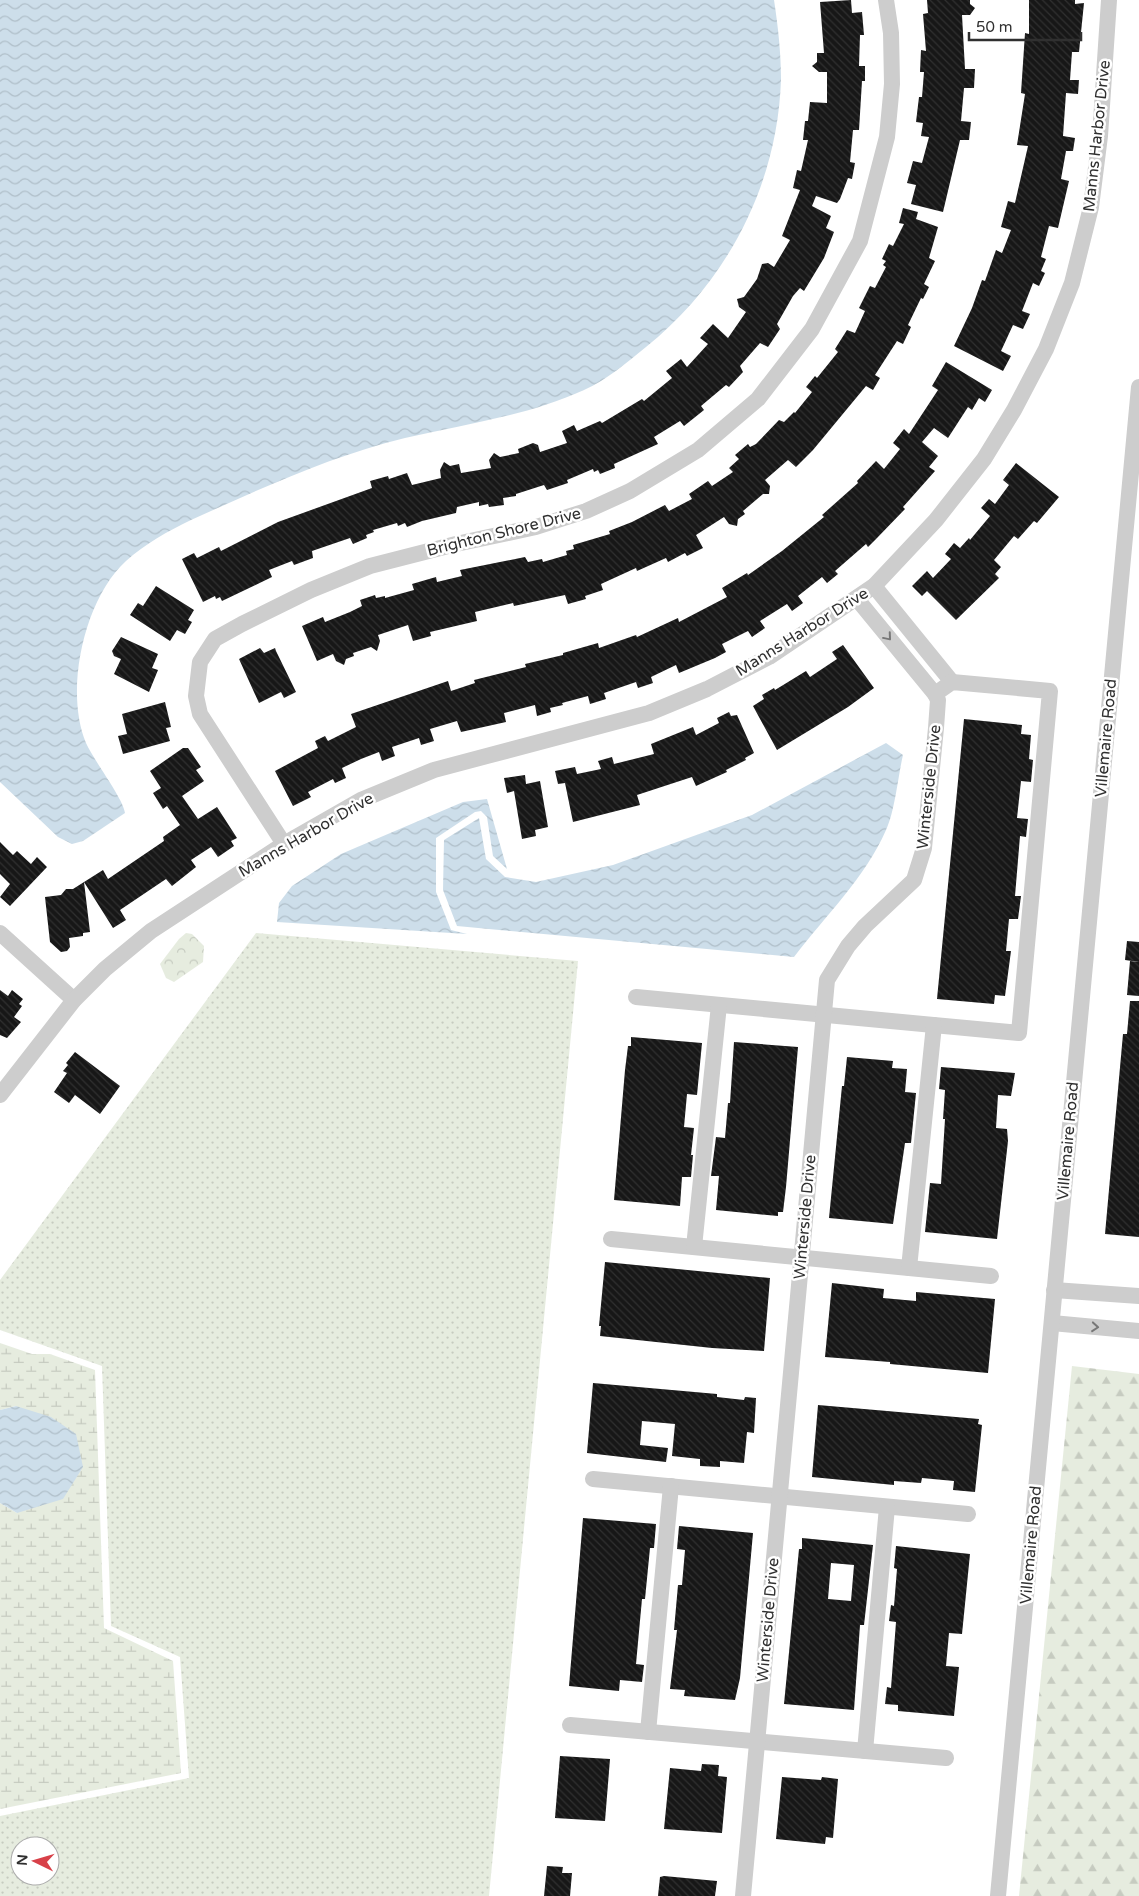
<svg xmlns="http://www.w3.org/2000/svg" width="1139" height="1896" font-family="'Varela Round',sans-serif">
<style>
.grass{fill:url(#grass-dots);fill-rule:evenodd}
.forest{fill:url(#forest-firs)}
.wetland{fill:url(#wetland-marsh)}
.park{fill:url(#park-crowns)}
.water{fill:url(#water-waves)}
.building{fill:url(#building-back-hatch);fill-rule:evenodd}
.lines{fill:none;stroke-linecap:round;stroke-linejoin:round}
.minor{stroke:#cdcdcd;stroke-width:16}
.oneway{stroke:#777}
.labels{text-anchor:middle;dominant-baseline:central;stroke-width:5;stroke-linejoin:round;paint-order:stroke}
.street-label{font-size:16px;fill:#303030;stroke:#fff}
</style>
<defs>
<pattern id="grass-dots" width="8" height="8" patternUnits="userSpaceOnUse" patternTransform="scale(1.25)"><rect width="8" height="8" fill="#e6ecdf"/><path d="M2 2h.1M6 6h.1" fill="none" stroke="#c6cbc0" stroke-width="1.8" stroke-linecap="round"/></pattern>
<pattern id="forest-firs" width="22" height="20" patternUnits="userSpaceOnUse" patternTransform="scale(1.25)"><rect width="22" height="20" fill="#e6ecdf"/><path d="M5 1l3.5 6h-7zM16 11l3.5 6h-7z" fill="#c6cbc0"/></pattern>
<pattern id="wetland-marsh" width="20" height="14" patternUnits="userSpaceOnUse" patternTransform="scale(1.25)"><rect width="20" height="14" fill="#e6ecdf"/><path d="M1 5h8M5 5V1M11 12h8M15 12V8" fill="none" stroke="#c6cbc0"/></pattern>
<pattern id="park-crowns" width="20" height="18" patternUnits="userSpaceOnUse" patternTransform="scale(1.25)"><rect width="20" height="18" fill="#e6ecdf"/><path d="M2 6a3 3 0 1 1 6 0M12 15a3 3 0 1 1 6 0" fill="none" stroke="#c6cbc0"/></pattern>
<pattern id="water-waves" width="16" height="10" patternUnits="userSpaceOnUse" patternTransform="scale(1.25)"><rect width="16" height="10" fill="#cddeea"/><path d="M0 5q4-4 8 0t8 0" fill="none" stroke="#b0bfc9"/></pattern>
<pattern id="building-back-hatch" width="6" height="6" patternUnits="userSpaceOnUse" patternTransform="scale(1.25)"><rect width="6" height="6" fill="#171717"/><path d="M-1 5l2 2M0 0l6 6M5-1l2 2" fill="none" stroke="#303030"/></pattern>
</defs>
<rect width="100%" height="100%" fill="#fff"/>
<path class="grass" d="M256 933 578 961 489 1896H0V1816L189 1778 180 1657 111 1626 102 1366 0 1330V1280ZM20 1846H50V1876H20Z"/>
<path class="forest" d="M1072 1366 1139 1374V1896H1019Z"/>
<path class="wetland" d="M0 1343 32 1354H50L95 1370 104 1628 173 1661 181 1773 0 1809V1503L17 1513 16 1406 0 1410Z"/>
<path class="park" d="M186 933 192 934 204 946 203 962 174 982 166 978 160 964 179 939Z"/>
<g class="water">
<path d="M0 0H774C778 26 781 53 781 79 778 184 727 282 646 347 626 363 608 379 584 390 527 416 466 424 405 438 331 456 260 489 191 520 168 531 145 544 126 561 84 599 64 691 86 743 94 761 123 798 125 813L83 841 72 844 58 837 0 782Z"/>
<path d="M886 743 903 755C898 776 895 811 886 830 865 878 826 915 794 957L457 926 443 890 444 840 479 818 486 859 505 877 536 882 613 865 752 815Z"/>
<path d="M487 799 507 869 493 856 487 817 481 811 475 812 436 838V892L451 930 467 934 277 922 279 903 292 886 341 854 463 802Z"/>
<path d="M16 1406 51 1417 76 1434 83 1467 63 1499 17 1513 0 1503V1410Z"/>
</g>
<g class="building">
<path d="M851 0 852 13 862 12 864 35H860L859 66H865V81H862L859 130H853L850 162 855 163 852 179 848 178 840 199 837 203 816 196 812 206 831 216 826 228 834 232 824 258 804 291 800 288 793 296 777 324 780 329 768 347 760 343 740 366 743 372 729 387 726 385 701 406 704 410 684 426 680 421 654 437 658 444 614 464 615 468 600 474 598 470 594 472 593 469 567 480 568 483 547 490 544 485 516 494V496L503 498 504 505 489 507 488 504 479 506V502L457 507 456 513 422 521 407 527 405 523 398 526 397 523 373 530 374 532 366 535 367 538 353 544 350 538 312 551 313 558 294 565 292 561 269 570 272 577 222 601 220 597 216 599 215 596 203 602 182 559 194 553 197 558 219 547 221 551 278 522 372 488 370 481 388 476 389 479 407 473 412 485 441 478 440 470 444 462 450 466 459 464 461 473 491 468 489 460 494 453 500 457 519 453 518 449 533 443 538 445 540 452 567 443 562 431 574 425 577 431 600 421 602 423 642 399 644 401 672 378 666 371 681 359 687 367 708 344 700 338 713 324 728 338 746 312 739 307 737 299 744 297 757 279 762 264 768 263 774 267 790 240 782 236 800 190 793 188 797 170 801 171 808 140H803L805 121H808L810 102 827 103V72H819L812 66 817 62V53H824L820 2Z"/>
<path d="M927 0H970V4L975 8 970 15H962L965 69H975L974 88H964L961 121 971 122 969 140H960L943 212 911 204 916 185 907 183 913 161 922 163 929 137 921 136 923 123 916 122 919 97H922L924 72H920L921 50 926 51 923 14 928 13Z"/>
<path d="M1029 0H1075V4L1084 3 1079 52H1072L1070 80H1079L1078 94 1066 93 1063 136 1075 138 1073 151H1066L1061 179 1069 181 1058 228 1049 226 1041 257 1046 259 1041 271 1045 273 1039 286 1033 283 1022 311 1030 314 1023 329 1013 325 1001 351 1011 356 1003 371 954 346 972 308 982 280 985 281 996 250 1002 253 1011 230 1001 227 1008 201 1015 203 1028 146 1017 145 1025 94 1021 93 1025 33 1029 34Z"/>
<path d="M903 208 918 212 916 219 938 227 929 258 935 261 924 284 929 287 923 299 921 298 908 325 911 327 903 344 897 341 875 375 880 378 873 390 866 386 813 450 796 467 788 460 765 480 770 486 769 494H763L743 511 745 514 738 519 737 526 729 524 724 517 696 535 703 548 687 556 685 553 668 562 666 558 637 571 636 568 601 584 603 590 585 596 586 599 568 604 565 595 514 606 513 603 475 612 477 621 430 632 431 636 413 641 408 625 378 635 380 641 377 651 371 647 353 653 354 656 346 659 344 665 336 661 333 654 317 661 302 626 323 617 325 622 350 612 362 606 360 600 375 595 376 598 385 596V598L414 590 412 584 436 577 437 582 462 576 460 570 525 557 528 562 542 559 543 562 567 555 566 551 574 549 573 545 610 534 609 531 632 522 665 505 669 511 692 499 689 494 708 481 712 486 733 472 729 468 739 459 735 455 748 444 750 447 756 444 779 420 784 422 794 412 795 413 812 392 806 387 815 376 817 378 838 352 835 349 847 330 855 333 865 311 859 308 870 286 875 288 886 267 883 265 886 261 882 259 889 244 893 246 904 224 899 223Z"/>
<path d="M946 362 992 390 985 402 979 398 972 410 968 407 948 438 934 428 922 442 938 456 929 467 935 471 903 507 905 509 877 538 868 547 866 544 835 571 838 574 827 583 822 577 798 596 803 603 792 611 787 604 760 621 765 628 752 637 748 631 722 644 726 652 715 658 679 673 676 665 651 677 653 683 638 688 636 682 604 693 606 699 590 704 588 696 562 703 563 705 550 708 551 712 537 716 535 705 504 713 506 722 461 732 457 721 430 729 434 741 421 745 419 738 392 747 395 756 382 761 379 752 361 759 342 768 346 778 335 783 333 779 308 792 311 797 293 806 275 771 318 748 315 741 325 736 328 741 356 727 351 714 448 681 451 691 475 683 474 680 526 667 525 664 563 655V653L598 643 599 648 636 635 637 637 678 618 679 622 727 597 722 588 747 573 748 575 782 551 824 517 822 515 858 483 857 481 876 461 884 469 900 449 893 443 904 429 909 434 938 390 932 386Z"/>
<path d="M1016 463 1059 497 1037 523 1034 521 1018 539 1014 536 994 560 1001 567 995 574 999 578 956 620 927 591 922 596 912 586 927 571 933 578 951 559 945 554 954 543 960 548 969 538 970 540 990 516 981 508 989 499 995 504 1009 485 1003 480Z"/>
<path d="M156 586 194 610 188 620 192 622 185 634 177 630 170 641 130 615 138 603 143 606Z"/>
<path d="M121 637 158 654 152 668 158 670 149 692 114 674 121 659 114 656 112 651Z"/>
<path d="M843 645 874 688 848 707 777 750 753 706 764 699 762 695 774 688 775 690 806 671 810 677 837 659 832 652Z"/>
<path d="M260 648 264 653 275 648 276 651 296 692 284 698 281 692 259 703 239 659Z"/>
<path d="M165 702 171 727 166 728 170 741 123 754 118 736 127 734 122 714Z"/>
<path d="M729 712 731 716 737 715 754 753 745 758 746 760 726 770 727 772 696 786 692 777 637 795 640 805 573 822 565 783 558 784 555 771 575 767 577 774 601 769 598 761 612 757 614 764 654 754 651 744 693 727 696 735 719 723 717 718Z"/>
<path d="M964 719 1022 725 1021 734 1031 735 1029 759 1033 760 1031 782 1021 781 1017 818 1028 819 1026 837 1020 836 1015 896H1021L1018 919H1009L1006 951H1011L1005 996 995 995 994 1004 937 999Z"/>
<path d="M183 748H188L201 767 196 770 204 781 182 796 198 819 217 807 237 838 231 841 234 846 218 857 211 847 191 860 196 867 172 886 166 879 120 910 126 920 113 928 84 882 90 932 83 933V936L69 938 70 947 67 951 61 952 50 942 45 897 61 895 66 889H73L103 870 108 879 164 841 163 837 180 825 167 806 163 809 153 793 161 788 150 771Z"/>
<path d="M525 775 526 784 540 781 548 827 535 830 536 836 522 839 514 791 507 793 504 778Z"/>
<path d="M0 842 13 855 17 851 31 864 37 857 47 867 10 906 0 897 10 884 0 874Z"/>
<path d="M1127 941 1139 942V962L1125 960Z"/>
<path d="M1130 961 1139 962V996L1127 995Z"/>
<path d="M0 990 8 996 12 990 23 999 19 1004 22 1006 14 1017 21 1022 7 1038 0 1035Z"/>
<path d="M1130 1001H1139V1237L1105 1234 1123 1034H1127Z"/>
<path d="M631 1037 702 1043 697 1095 687 1094 684 1127 694 1128 691 1155H693L691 1177H682L680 1206 614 1200 625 1070 628 1046H631Z"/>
<path d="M734 1042 798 1047 786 1187 783 1212H778V1216L716 1210 719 1176H711L716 1137 725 1138 728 1103H730Z"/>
<path d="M75 1052 120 1086 100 1114 75 1095 69 1103 54 1092 67 1073 63 1071 68 1065 66 1063Z"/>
<path d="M847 1057 893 1061 892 1068 907 1069 905 1092 916 1093 911 1143H905L893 1224 829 1218 842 1086H844Z"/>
<path d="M941 1067 1015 1073 1011 1096 998 1095 996 1128 1007 1129 1008 1141 997 1239 925 1232 930 1183 941 1184 945 1119H943L945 1090 939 1089Z"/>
<path d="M605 1262 770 1278 764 1351 712 1348 600 1336 601 1326H599Z"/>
<path d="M832 1283 884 1289 883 1298 916 1301V1292L995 1299 988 1373 890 1364V1362L825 1357Z"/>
<path d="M593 1383 717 1394V1397L744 1400 745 1397 756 1398 754 1433 747 1432 744 1463 720 1461V1467L700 1466V1459L672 1456 675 1424 642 1421 640 1445 668 1448 666 1462 587 1453Z"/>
<path d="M818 1405 979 1419 978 1424 982 1425 975 1492 953 1490 954 1481 922 1478 921 1483 894 1481V1485L812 1477Z"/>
<path d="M583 1518 656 1524 654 1548H650L645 1599H642L636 1664 644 1665 642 1682 620 1680 619 1691 569 1686Z"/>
<path d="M679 1526 753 1533 740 1678 735 1700 684 1696 685 1690 670 1689 677 1630H674L678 1585H682L685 1550 677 1549Z"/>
<path d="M802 1538 873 1545 864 1625H860L854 1710 784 1704 799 1549H802ZM831 1563 854 1565 851 1601 828 1599Z"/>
<path d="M896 1546 970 1554 962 1634 949 1633 946 1666 959 1667 954 1716 898 1711V1705L885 1704 887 1687 891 1688 896 1622 889 1621 891 1605 894 1606 897 1569 894 1568Z"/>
<path d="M560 1756 610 1759 605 1821 555 1818Z"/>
<path d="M702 1764 719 1765 718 1776 727 1777 722 1833 664 1829 670 1768 701 1771Z"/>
<path d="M782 1777 821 1780 822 1777 838 1779 833 1838 826 1837 825 1844 776 1839Z"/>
<path d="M547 1866 563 1867 562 1873H572L570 1896H544Z"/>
<path d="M664 1876 717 1881 715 1896H658L660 1877Z"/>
</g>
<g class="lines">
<g class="minor">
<path d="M874 586 952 682"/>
<path d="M284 844 200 714 196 696 200 662 215 639 242 624 311 590 370 566 456 544 536 527 586 511 630 491 698 450 758 399 812 329 860 241 887 137 892 84 891 33 886 0"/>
<path d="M0 933 74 1000"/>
<path d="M636 997 1019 1033 1050 691 952 682 935 694"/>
<path d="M0 1095 74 1000 105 969 151 931 284 844 361 800 434 770 649 713 707 689 769 657 874 586 936 520 984 459 1014 410 1046 349 1072 283 1091 207 1100 136 1109 0"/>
<path d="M611 1239 991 1276"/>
<path d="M694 1247 719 1005"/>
<path d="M909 1268 934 1025"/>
<path d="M1054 1290 1139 1296"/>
<path d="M1052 1323 1139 1331"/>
<path d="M593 1479 968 1514"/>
<path d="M570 1725 946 1758"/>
<path d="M648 1732 671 1486"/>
<path d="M865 1751 887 1507"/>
<path d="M743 1896 827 980 848 946 865 926 914 880 924 848 936 728 938 700 935 694 857 599"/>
<path d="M998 1896 1139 387"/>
</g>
</g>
<defs><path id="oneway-chevron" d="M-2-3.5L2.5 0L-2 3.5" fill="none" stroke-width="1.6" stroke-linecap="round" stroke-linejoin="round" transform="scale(1.25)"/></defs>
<g class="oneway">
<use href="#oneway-chevron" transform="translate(888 637) rotate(50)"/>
<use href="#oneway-chevron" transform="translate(1095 1327) rotate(5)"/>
</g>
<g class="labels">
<g class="street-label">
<text transform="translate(1097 136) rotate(-84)">Manns Harbor Drive</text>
<text transform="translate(504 532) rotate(-14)">Brighton Shore Drive</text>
<text transform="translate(802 632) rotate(-32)">Manns Harbor Drive</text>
<text transform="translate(1106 738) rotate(-85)">Villemaire Road</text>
<text transform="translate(929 787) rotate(-84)">Winterside Drive</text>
<text transform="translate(306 835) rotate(-30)">Manns Harbor Drive</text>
<text transform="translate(1068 1141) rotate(-85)">Villemaire Road</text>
<text transform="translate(805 1217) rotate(-85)">Winterside Drive</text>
<text transform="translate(1031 1545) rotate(-85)">Villemaire Road</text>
<text transform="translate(768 1620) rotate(-85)">Winterside Drive</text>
</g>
</g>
<g transform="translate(35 1861) rotate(275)"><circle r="24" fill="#ffffff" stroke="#acacac"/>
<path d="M0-4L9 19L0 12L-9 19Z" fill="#d84149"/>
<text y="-8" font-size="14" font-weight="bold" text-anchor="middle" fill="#303030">N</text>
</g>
<path d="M969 32v8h112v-8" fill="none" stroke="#303030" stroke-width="2.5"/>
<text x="976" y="32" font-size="15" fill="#303030" stroke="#ffffff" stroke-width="4" paint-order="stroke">50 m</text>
</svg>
